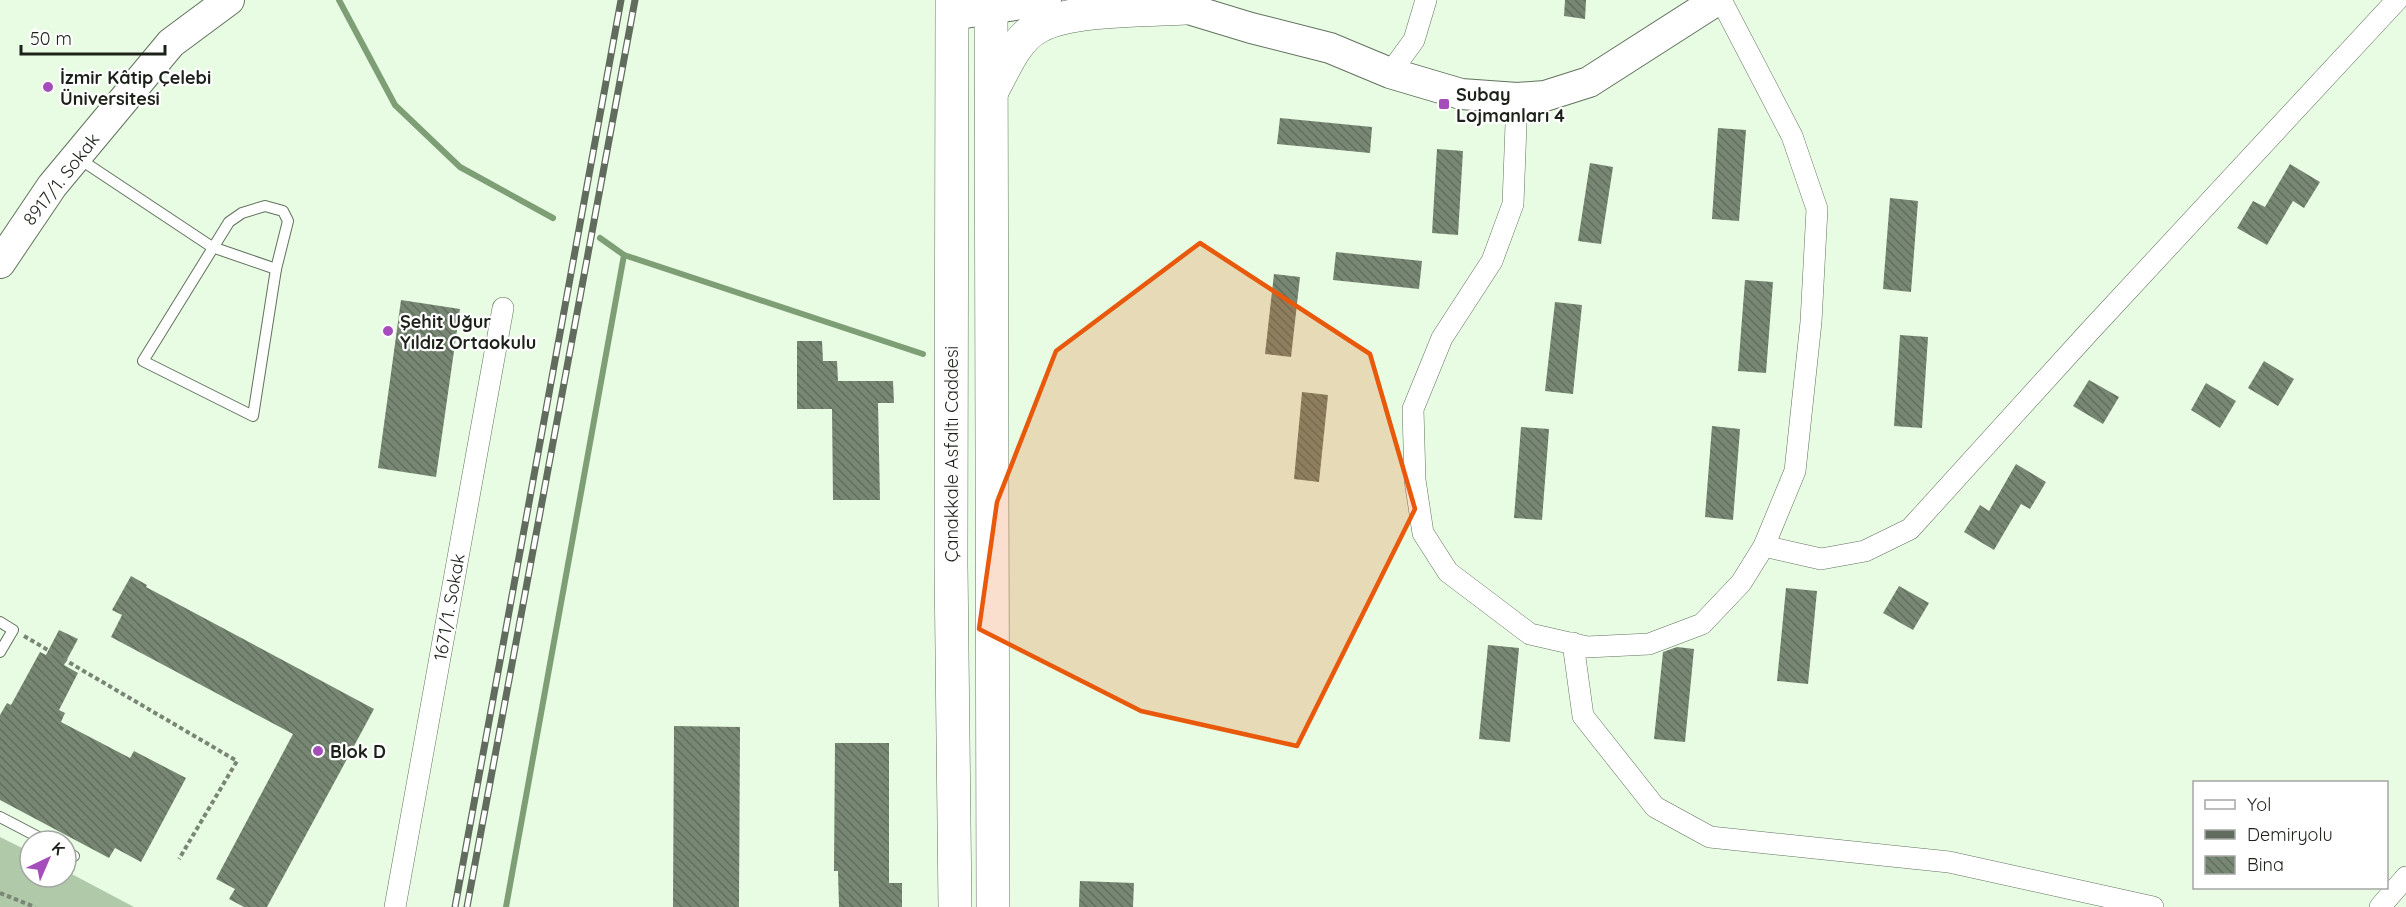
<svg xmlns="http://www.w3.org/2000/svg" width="2406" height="907" font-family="Quicksand,sans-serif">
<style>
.green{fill:#b0caa9}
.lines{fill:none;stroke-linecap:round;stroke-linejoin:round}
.stream{stroke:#7e9f76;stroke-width:6}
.building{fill:url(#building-back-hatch)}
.lane-casing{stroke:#62725e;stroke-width:12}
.street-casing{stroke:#62725e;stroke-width:22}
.secondary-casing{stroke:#62725e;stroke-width:32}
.highway-casing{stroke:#62725e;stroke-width:34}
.path{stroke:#798575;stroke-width:4;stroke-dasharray:4.5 3;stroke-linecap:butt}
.lane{stroke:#fff;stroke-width:10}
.street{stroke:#fff;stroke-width:21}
.secondary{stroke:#fff;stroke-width:30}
.highway{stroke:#fff;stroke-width:33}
.rail-casing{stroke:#616b5e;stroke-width:7}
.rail{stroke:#fff;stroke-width:4.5;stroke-dasharray:14;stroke-linecap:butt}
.marked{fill:#e8590c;fill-opacity:0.2;stroke:#e8590c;stroke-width:4.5;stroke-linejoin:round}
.poi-dot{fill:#a54ebb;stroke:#fff;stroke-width:2}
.labels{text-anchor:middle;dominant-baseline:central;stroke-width:4.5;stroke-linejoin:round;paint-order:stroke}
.poi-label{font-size:18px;font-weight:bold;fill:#1c221a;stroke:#fff;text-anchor:start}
.street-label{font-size:18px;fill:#1c221a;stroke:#fff}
</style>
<defs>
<pattern id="building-back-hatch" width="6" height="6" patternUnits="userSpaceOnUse" patternTransform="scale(1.5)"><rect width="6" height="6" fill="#778773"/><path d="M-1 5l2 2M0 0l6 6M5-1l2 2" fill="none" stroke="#616e5e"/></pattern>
</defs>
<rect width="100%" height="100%" fill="#e8fbe3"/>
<path class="green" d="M0 837 30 852V877H66V871L134 907H0Z"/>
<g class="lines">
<g class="stream">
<path d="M339 0 395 105 460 167 553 218"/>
<path d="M624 255 923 354"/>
<path d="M506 907 624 255 600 238"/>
</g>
</g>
<g class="building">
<path d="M1565 0H1586L1585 19 1564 16Z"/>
<path d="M1280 118 1372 127 1370 153 1277 144Z"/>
<path d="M1718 128 1746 130 1739 221 1712 219Z"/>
<path d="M1437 149 1463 151 1458 235 1432 233Z"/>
<path d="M1590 163 1613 167 1601 244 1578 241Z"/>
<path d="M2290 164 2320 182 2304 208 2293 201 2267 245 2237 228 2253 201 2265 207Z"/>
<path d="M1890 198 1918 201 1911 292 1883 289Z"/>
<path d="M1336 252 1422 261 1419 289 1333 280Z"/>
<path d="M1274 274 1300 277 1291 357 1265 354Z"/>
<path d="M1745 280 1773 282 1766 373 1738 371Z"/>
<path d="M401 300 460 309 436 477 378 468Z"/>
<path d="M1555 302 1582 305 1573 394 1545 391Z"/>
<path d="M1900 335 1928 337 1922 428 1894 426Z"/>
<path d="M797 341H822L823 361H837L838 381H893L894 403H878L880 500H833L832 409H797Z"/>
<path d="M2264 361 2294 379 2278 406 2248 388Z"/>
<path d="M2089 380 2119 397 2103 424 2073 406Z"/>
<path d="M2206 383 2236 401 2220 428 2191 410Z"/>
<path d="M1302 392 1328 395 1319 482 1294 479Z"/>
<path d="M1712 426 1740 429 1733 520 1705 517Z"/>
<path d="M1521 427 1549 429 1542 520 1514 518Z"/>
<path d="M2016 464 2046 482 2030 509 2021 504 1994 550 1964 532 1980 505 1989 511Z"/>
<path d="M131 576 147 585 146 587 374 709 267 907H244L229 899 235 889 216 879 293 734 111 637 122 615 112 610Z"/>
<path d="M1899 586 1929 603 1913 630 1883 613Z"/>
<path d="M1786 588 1817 591 1808 684 1777 681Z"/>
<path d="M59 630 78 639 64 665 78 673 59 710 65 713 61 722 130 758 134 751 186 778 141 862 115 848 109 858 0 800V715L7 703 11 705 40 652 46 655Z"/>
<path d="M1488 645 1519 648 1510 742 1479 739Z"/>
<path d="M1677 647 1694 649 1685 742 1654 739 1663 652Z"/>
<path d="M674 726 740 727 739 907H673Z"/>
<path d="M835 743H889V883H902V907H839L838 871H834Z"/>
<path d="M1080 881 1134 883 1133 907H1079Z"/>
</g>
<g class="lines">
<g class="lane-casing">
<g id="lane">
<path d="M78 158 212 247 276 269"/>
<path d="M265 206 283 211 288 221 276 269 253 416 143 361 229 222 242 213Z"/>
<path d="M0 622 13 630 0 652"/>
<path d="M0 817 46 841"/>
<path d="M66 852 74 856"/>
</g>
</g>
<g class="street-casing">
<g id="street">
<path d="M1390 73 1414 40 1426 0"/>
<path d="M1517 98 1513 204 1492 261 1442 338 1413 409 1415 480 1423 533 1448 572 1530 634 1587 647 1649 644 1702 624 1741 583 1764 546 1795 471 1811 322 1817 209 1792 136 1721 0"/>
<path d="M1764 546 1821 559 1865 551 1910 529 2088 333 2397 0"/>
<path d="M1573 643 1583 716 1655 807 1710 837 1949 862 2153 907"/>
<path d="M395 907 503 308"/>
<path d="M2380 907 2406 877"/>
</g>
</g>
<g class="secondary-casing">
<g id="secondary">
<path d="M1160 4 1185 8 1251 28 1330 48 1390 73 1461 94 1517 98 1545 96 1589 82 1717 0"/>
<path d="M952 15 1046 0"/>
<path d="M0 263 52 186 171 43 229 0"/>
</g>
</g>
<g class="highway-casing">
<g id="highway">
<path d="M952 0 951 565 955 907"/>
<path d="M991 0 993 907"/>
<path d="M992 91C1004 70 1015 39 1038 27 1068 9 1148 10 1185 8"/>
</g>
</g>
<g class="path">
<path d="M24 636 237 761 179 859"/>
<path d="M0 893 35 907"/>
</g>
<use href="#lane" class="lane"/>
<use href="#street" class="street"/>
<use href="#secondary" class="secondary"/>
<use href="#highway" class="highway"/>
<g class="rail-casing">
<g id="rail">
<path d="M455 907 621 0"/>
<path d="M467 907 635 0"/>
</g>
</g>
<use href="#rail" class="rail"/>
</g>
<path class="marked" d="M1200 243 1370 354 1415 509 1297 746 1141 711 979 629 997 502 1056 351Z"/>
<g class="poi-dot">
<circle cx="48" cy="87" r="6"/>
<rect x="1438" y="98" width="12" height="12" rx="3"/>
<circle cx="388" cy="331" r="6"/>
<circle cx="318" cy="751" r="6"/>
</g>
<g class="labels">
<g class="poi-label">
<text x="60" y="77">İzmir Kâtip Çelebi<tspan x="60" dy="21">Üniversitesi</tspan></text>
<text x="1456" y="94">Subay<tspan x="1456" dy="21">Lojmanları 4</tspan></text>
<text x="400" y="321">Şehit Uğur<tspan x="400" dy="21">Yıldız Ortaokulu</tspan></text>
<text x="330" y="751">Blok D</text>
</g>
<g class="street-label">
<text transform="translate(61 179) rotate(-52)">8917/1. Sokak</text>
<text transform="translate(951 454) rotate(-90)">Çanakkale Asfaltı Caddesi</text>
<text transform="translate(449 607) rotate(-80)">1671/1. Sokak</text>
</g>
</g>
<rect x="2193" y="781" width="195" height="108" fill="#ffffff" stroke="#a4a7a3" stroke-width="1.5"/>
<rect x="2205" y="800" width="30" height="9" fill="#ffffff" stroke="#a4a7a3" stroke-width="1.5"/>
<text x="2247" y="811" font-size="18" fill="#1c221a">Yol</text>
<rect x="2205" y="830" width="30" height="9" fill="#616b5e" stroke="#a4a7a3" stroke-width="1.5"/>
<text x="2247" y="841" font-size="18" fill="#1c221a">Demiryolu</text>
<rect x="2205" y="856" width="30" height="18" fill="url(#building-back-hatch)" stroke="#a4a7a3" stroke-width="1.5"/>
<text x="2247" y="871" font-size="18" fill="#1c221a">Bina</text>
<g transform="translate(48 859) rotate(44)"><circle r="28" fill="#ffffff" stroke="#a4a7a3" stroke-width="1.5"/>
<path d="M0-4.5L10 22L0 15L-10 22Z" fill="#a54ebb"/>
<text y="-9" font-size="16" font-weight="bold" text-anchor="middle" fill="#1c221a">K</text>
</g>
<path d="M21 45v9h144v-9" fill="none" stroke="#1c221a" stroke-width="3"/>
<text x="30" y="45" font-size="18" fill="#1c221a" stroke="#ffffff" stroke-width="4.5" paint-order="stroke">50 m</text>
</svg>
